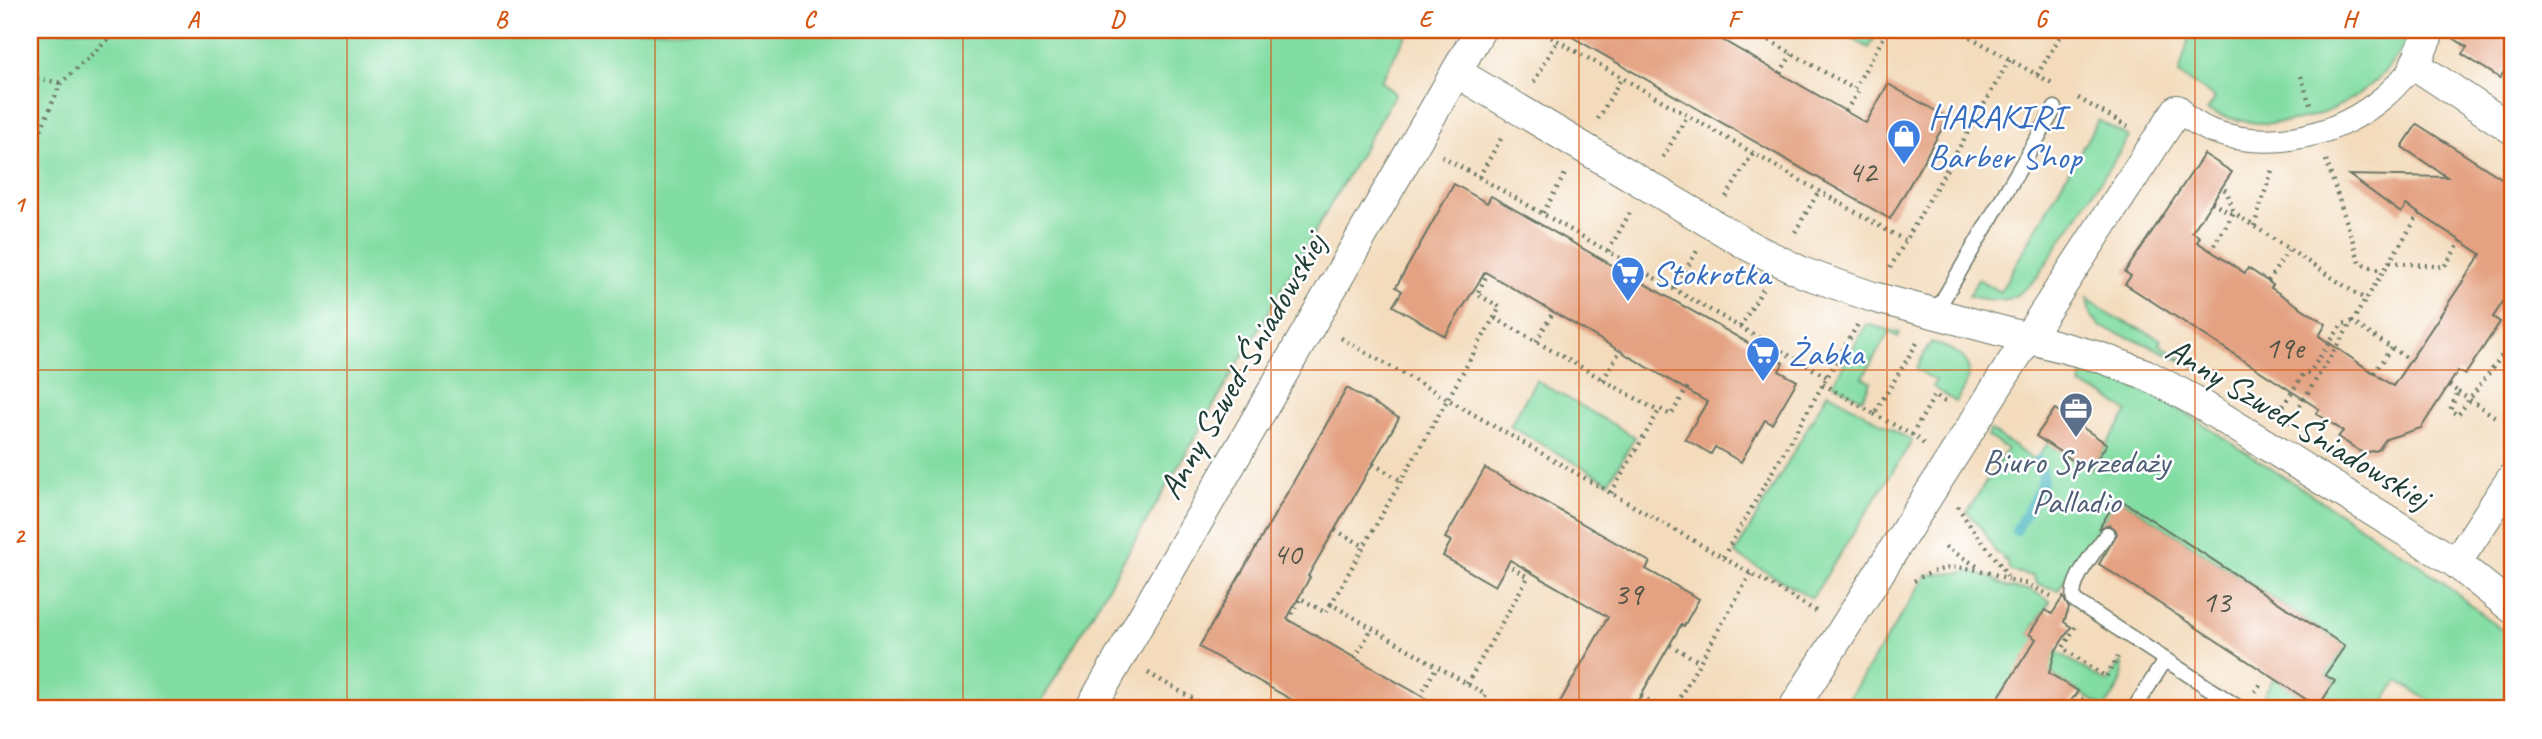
<svg xmlns="http://www.w3.org/2000/svg" width="2542" height="739" font-family="Caveat,sans-serif">
<style>
.green{fill:#82dda3;stroke:#508d6c;stroke-width:2}
.lines{fill:none;stroke-linecap:round;stroke-linejoin:round}
.stream{stroke:#47b5c0;stroke-width:10}
.building{fill:#e4a282}
.service-casing{stroke:#697464;stroke-width:17}
.pedestrian-casing{stroke:#697464;stroke-width:25}
.minor-casing{stroke:#697464;stroke-width:32}
.path{stroke:#697464;stroke-width:4.5;stroke-dasharray:2 5;stroke-linecap:butt}
.service{stroke:#fff;stroke-width:14}
.pedestrian{stroke:#fff;stroke-width:23}
.minor{stroke:#fff;stroke-width:30}
.grid{fill:none;stroke:#d45610;stroke-width:2;stroke-opacity:0.55}
.labels{text-anchor:middle;dominant-baseline:central;stroke-width:5;stroke-linejoin:round;paint-order:stroke}
.number-label{font-size:32px;fill:#505648}
.shop-label{font-size:35px;fill:#366cbe;stroke:#fff;text-anchor:start}
.street-label{font-size:35px;fill:#1f3d34;stroke:#fff}
.service-label{font-size:35px;fill:#4e5e75;stroke:#fff}
.neatline{fill:none;stroke:#d45610;stroke-width:2.5}
.grid-label{font-size:23px;text-anchor:middle;font-weight:bold;fill:#d45610}
</style>
<rect width="100%" height="100%" fill="#fff"/>
<filter id="ink" filterUnits="userSpaceOnUse"><feTurbulence type="fractalNoise" baseFrequency=".0143" numOctaves="2"/><feDisplacementMap in="SourceGraphic" scale="14" xChannelSelector="R" yChannelSelector="G"/><feConvolveMatrix kernelMatrix="1 2 1 2 8 2 1 2 1" color-interpolation-filters="sRGB"/></filter>
<filter id="wash" filterUnits="userSpaceOnUse"><feTurbulence type="fractalNoise" baseFrequency=".00686" numOctaves="4" result="noise"/><feDisplacementMap in="SourceGraphic" scale="28" xChannelSelector="R" yChannelSelector="G"/><feGaussianBlur stdDeviation="1.57" result="paint"/><feColorMatrix in="noise" values="0 0 0 0 0 0 0 0 0 0 0 0 0 0 0 0 0 1.4 0 .05"/><feComposite in="paint" operator="in"/></filter>
<g filter="url(#wash)">
<rect width="100%" height="100%" fill="#f3dbbc"/>
<g class="green">
<path d="M30 30H1409L1381 81 1395 94 1037 709H30Z"/>
<path d="M1836 30H1879L1869 48Z"/>
<path d="M2191 30H2411C2388 91 2314 131 2249 122 2235 120 2221 116 2207 111L2215 98 2179 74Z"/>
<path d="M2098 120 2129 137 2038 276C2016 302 2001 304 1969 296L1978 279 2000 292Z"/>
<path d="M2087 298 2111 316 2157 337 2161 340 2159 344 2197 368 2151 346 2101 327 2090 314Z"/>
<path d="M1867 324 1900 333 1898 337 1889 332 1863 377 1871 382 1862 399 1833 383Z"/>
<path d="M1931 342C1970 355 1979 364 1956 402L1933 387 1936 381 1916 369Z"/>
<path d="M2083 371 2154 395 2181 410 2423 567 2512 638V709H2442L2398 681 2380 709H2287L2264 694 2274 678 2318 707 2335 681 2325 675 2345 646 2119 498 2058 590 2037 584 2033 576 2010 571 2006 559 2003 560V556L1996 553 1982 528 1967 512 2007 449 1987 436 1990 430 2035 461 2048 443 2090 470 2128 412 2106 396 2080 385Z"/>
<path d="M1536 380 1635 437 1609 482 1510 426Z"/>
<path d="M1828 392 1912 441 1812 598 1735 554Z"/>
<path d="M1973 572 1992 578 2008 588 2031 590 2050 601 2029 634 2107 683 2121 662C2127 680 2115 694 2104 708L2025 657 2002 704 1996 701 1991 709H1842L1927 575Z"/>
</g>
<g class="lines">
<path class="stream" d="M2016 531 2041 486 2043 478 2038 460"/>
</g>
<g id="blocks">
<g class="building">
<path d="M1560 30H1705L1866 123 1888 84 1948 118 1890 219Z"/>
<path d="M2447 30H2512V59L2500 78 2462 54 2467 47 2447 34Z"/>
<path d="M2417 124 2512 185V288L2493 317 2500 322 2465 375 2458 371 2421 428 2386 439 2378 450 2363 453 2338 437 2343 431 2316 413 2319 409 2125 284 2131 276 2125 272 2204 154 2232 172 2192 232 2200 237 2197 242 2245 273 2248 268 2273 285 2271 288 2326 324 2319 336 2393 386 2481 254 2406 205 2401 213 2349 175 2447 177 2402 147Z"/>
<path d="M1454 184 1487 203 1491 196 1783 363 1779 371 1797 381 1772 424 1765 420 1741 462 1715 447 1711 454 1685 439 1707 402 1485 272 1445 336 1393 306 1402 291 1396 287Z"/>
<path d="M1347 388 1399 418 1308 576 1310 577 1287 619 1444 709H1308L1199 647Z"/>
<path d="M2055 409 2107 444 2089 471 2036 436Z"/>
<path d="M1485 468 1650 562 1646 569 1699 599 1684 626 1681 625 1633 709H1556L1608 617 1510 560 1495 586 1443 556 1451 541 1445 538Z"/>
<path d="M2118 498 2345 646 2325 675 2335 681 2318 707 2099 564 2117 534 2115 529 2109 525 2099 528Z"/>
<path d="M2063 597 2069 608 2064 622 2071 627 2056 650 2049 673 2078 691 2065 709H1991L2036 639 2029 634 2045 610 2052 614Z"/>
</g>
</g>
</g>
<g filter="url(#ink)">
<use href="#blocks" fill-opacity="0" stroke="#697464" stroke-width="2"/>
<g class="lines">
<g class="service-casing">
<g id="service">
<path d="M1934 315 2055 108"/>
<path d="M2107 534C2096 550 2069 581 2074 600L2241 709"/>
<path d="M2134 709 2165 660"/>
</g>
</g>
<g class="pedestrian-casing">
<path id="pedestrian" d="M2177 110C2189 118 2201 128 2214 132 2273 151 2339 136 2385 96 2396 87 2405 75 2415 65"/>
</g>
<g class="minor-casing">
<g id="minor">
<path d="M1480 30 1456 72 1751 247 1804 273 1873 297 2099 357 2145 374 2197 402 2418 539 2456 563 2512 608"/>
<path d="M2430 30 2415 65 2512 129"/>
<path d="M2456 563 2512 478"/>
<path d="M1090 709 1456 72"/>
<path d="M1793 709 2027 339 2177 110"/>
</g>
</g>
<g class="path">
<path d="M1539 30 1904 240"/>
<path d="M1751 30 1854 89 1888 30"/>
<path d="M1958 30 2037 75 2064 30"/>
<path d="M1713 34 1715 30"/>
<path d="M1780 73 1792 54"/>
<path d="M2037 75 2052 83"/>
<path d="M2301 76 2310 105"/>
<path d="M30 77 61 83"/>
<path d="M1534 82 1558 40"/>
<path d="M2078 98 2128 127"/>
<path d="M1846 111 1858 91 1854 89"/>
<path d="M1598 119 1622 77"/>
<path d="M30 155 61 83 118 30"/>
<path d="M1442 156 1827 377"/>
<path d="M1663 157 1688 115"/>
<path d="M2326 160 2360 263 2383 271"/>
<path d="M1479 177 1502 137"/>
<path d="M1726 197 1753 153"/>
<path d="M2212 202 2228 212 2234 213 2227 192 2222 187"/>
<path d="M1543 213 1565 174"/>
<path d="M2254 226 2273 167"/>
<path d="M1795 232 1819 191"/>
<path d="M1608 251 1630 213"/>
<path d="M2210 251 2234 213 2366 300"/>
<path d="M2390 262 2444 267 2461 241"/>
<path d="M1890 268 2010 59"/>
<path d="M2268 281 2289 249"/>
<path d="M1674 289 1697 251"/>
<path d="M2504 301 2512 306"/>
<path d="M1495 318 1658 411"/>
<path d="M1740 327 1763 289"/>
<path d="M1341 338 1816 611"/>
<path d="M1536 341 1554 311"/>
<path d="M2374 373 2391 348"/>
<path d="M1603 380 1621 349"/>
<path d="M1823 384 1874 414 1917 343"/>
<path d="M2449 385 2458 392 2450 410 2458 415 2512 342"/>
<path d="M2458 392 2497 418"/>
<path d="M2283 406 2304 373 2310 372 2342 324 2352 322 2410 360"/>
<path d="M1874 414 1916 437 1924 444"/>
<path d="M2289 423 2419 214"/>
<path d="M1912 435 1935 395 1948 404"/>
<path d="M1373 464 1402 481"/>
<path d="M1611 493 1660 409 1671 415 1688 387"/>
<path d="M1958 506C1972 533 1995 553 2010 580L2027 584 2051 596"/>
<path d="M1335 530 1364 546"/>
<path d="M1945 547 1977 566"/>
<path d="M1723 557 1858 324"/>
<path d="M1914 581C1950 560 1972 567 2009 579"/>
<path d="M1288 620 1300 598 1326 613 1331 604"/>
<path d="M2075 627 2063 648 2106 677 2118 657"/>
<path d="M1670 645 1700 662"/>
<path d="M1355 658 1372 628"/>
<path d="M1148 673 1211 709"/>
<path d="M1467 684 1528 577 1507 565"/>
<path d="M2255 692 2263 681"/>
<path d="M2075 695 2097 709"/>
<path d="M1420 696 1437 666"/>
<path d="M1641 696 1664 709"/>
<path d="M2266 702 2278 709"/>
<path d="M1477 709 1486 695 1331 604 1500 307 1477 294 1488 273"/>
<path d="M1673 709 1751 573"/>
</g>
<use href="#service" class="service"/>
<use href="#pedestrian" class="pedestrian"/>
<use href="#minor" class="minor"/>
</g>
</g>
<path class="grid" d="M347 30V709M655 30V709M963 30V709M1271 30V709M1579 30V709M1887 30V709M2195 30V709M30 370H2512"/>
<defs>
<g id="shop-pin" transform="scale(1.75)"><path d="M0 17L-7.5 6A9.5 9.5 0 1 1 7.5 6Z" fill="#3f7fe0" stroke="#fff"/><path d="M-5-2.5h2.3a2.7 3.5 0 0 1 5.4 0H5L5.5 6h-11ZM-1.5-2.5h3a1.5 2.3 0 0 0-3 0Z" fill="#fff"/></g>
<g id="supermarket-pin" transform="scale(1.75)"><path d="M0 17L-7.5 6A9.5 9.5 0 1 1 7.5 6Z" fill="#3f7fe0" stroke="#fff"/><path d="M-6-5.5h2.5l.6 2H6L4.5 2H-2.5L-4.4-4H-6ZM-1.5 3.2a1.3 1.3 0 1 0 .1 0ZM3 3.2a1.3 1.3 0 1 0 .1 0Z" fill="#fff"/></g>
<g id="office-pin" transform="scale(1.75)"><path d="M0 17L-7.5 6A9.5 9.5 0 1 1 7.5 6Z" fill="#5c6f8a" stroke="#fff"/><path d="M-6-3h4V-5.5h4V-3h4V5H-6ZM-1-4.5V-3h2v-1.5ZM-6 0V1H6V0Z" fill="#fff"/></g>
</defs>
<g fill-rule="evenodd">
<use href="#shop-pin" x="1904" y="136"/>
<use href="#supermarket-pin" x="1628" y="273"/>
<use href="#supermarket-pin" x="1763" y="353"/>
<use href="#office-pin" x="2076" y="409"/>
</g>
<g class="labels">
<g class="number-label">
<text x="1862" y="171">42</text>
<text x="2284" y="347">19e</text>
<text x="1287" y="553">40</text>
<text x="1628" y="593">39</text>
<text x="2216" y="601">13</text>
</g>
<g class="shop-label">
<text x="1928" y="116">HARAKIRI<tspan x="1928" dy="40">Barber Shop</tspan></text>
<text x="1652" y="273">Stokrotka</text>
<text x="1788" y="353">Żabka</text>
</g>
<g class="street-label">
<text transform="translate(1242 366) rotate(-60)">Anny Szwed-Śniadowskiej</text>
<text transform="translate(2298 423) rotate(31)">Anny Szwed-Śniadowskiej</text>
</g>
<g class="service-label">
<text x="2076" y="461">Biuro Sprzedaży<tspan x="2076" dy="40">Palladio</tspan></text>
</g>
</g>
<rect width="2542" height="739" fill="none" stroke="#fff" stroke-width="77"/>
<rect x="38" y="38" width="2466" height="662" class="neatline"/>
<g class="grid-label">
<text x="193" y="27">A</text>
<text x="501" y="27">B</text>
<text x="809" y="27">C</text>
<text x="1117" y="27">D</text>
<text x="1425" y="27">E</text>
<text x="1733" y="27">F</text>
<text x="2041" y="27">G</text>
<text x="2349" y="27">H</text>
<text x="19" y="212">1</text>
<text x="19" y="543">2</text>
</g>
</svg>
